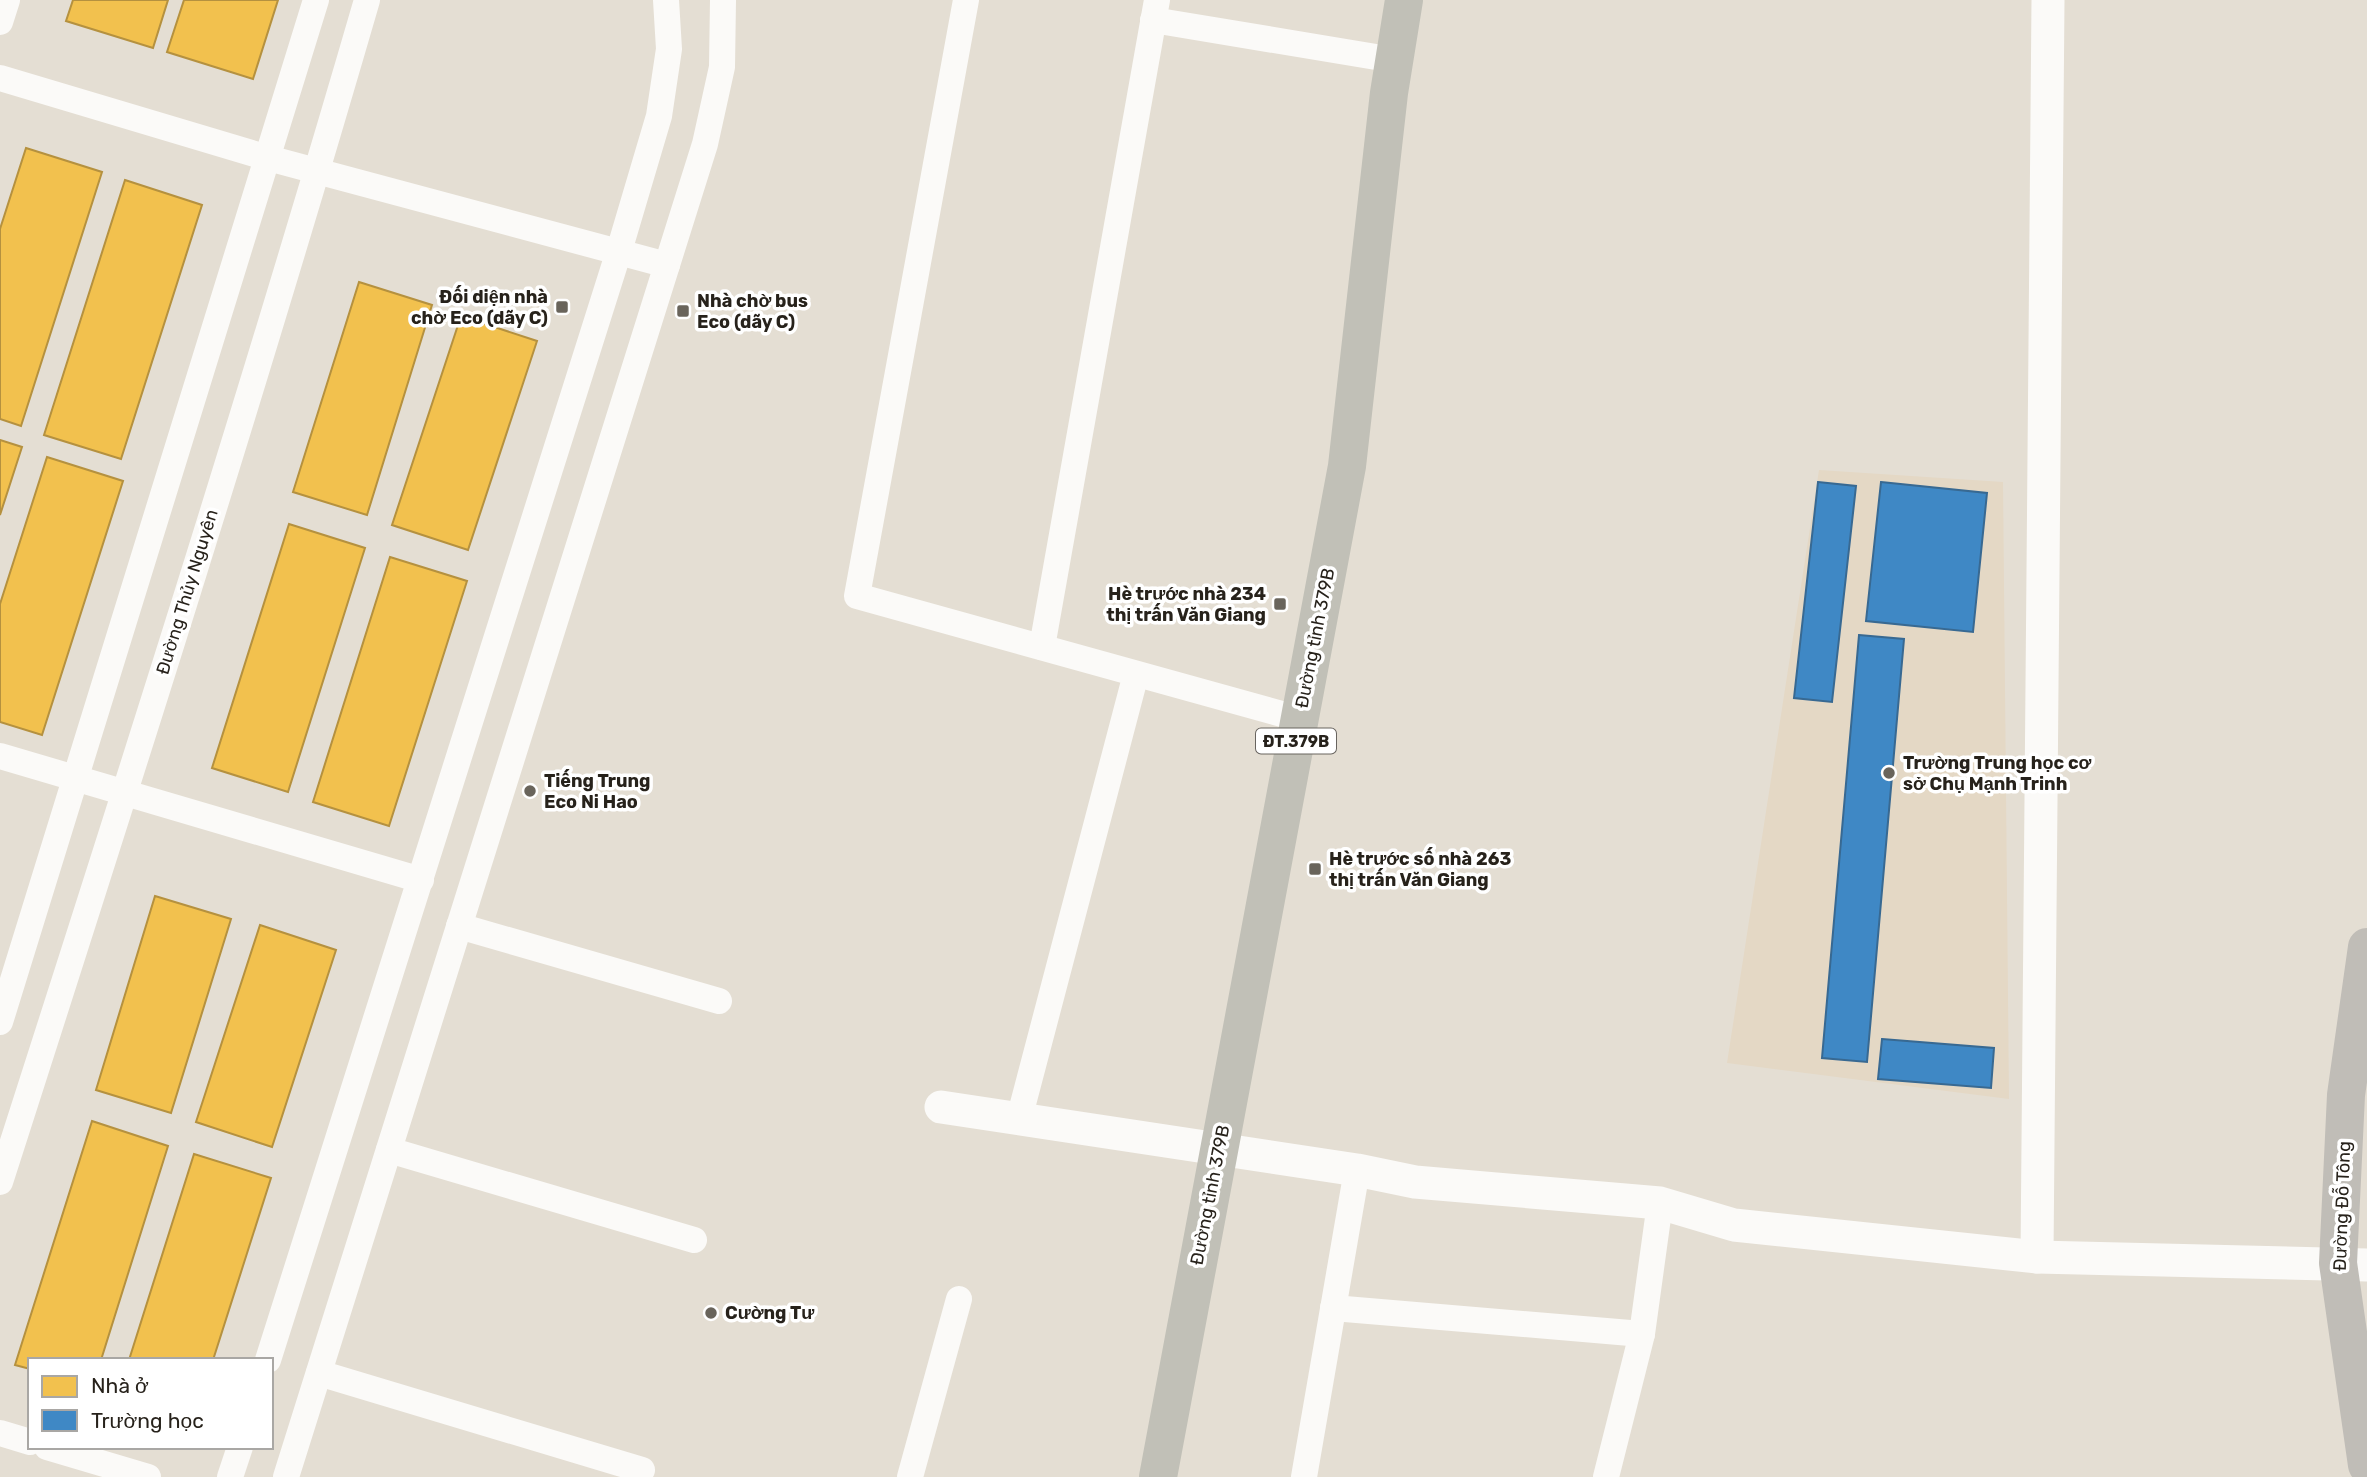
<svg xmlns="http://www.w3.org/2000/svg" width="2367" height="1477" font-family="Rubik,sans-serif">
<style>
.built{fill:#e4d8c5}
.homes{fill:#f2c14e;stroke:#b5913f;stroke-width:2}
.schools{fill:#3f88c5;stroke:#386992;stroke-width:2}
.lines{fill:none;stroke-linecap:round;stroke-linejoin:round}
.minor{stroke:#fbfaf8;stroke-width:26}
.tertiary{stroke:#fbfaf8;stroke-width:33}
.secondary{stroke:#c0bdb7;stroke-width:38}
.primary{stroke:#c1c0b7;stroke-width:38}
.poi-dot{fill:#69645b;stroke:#fff;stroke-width:2.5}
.labels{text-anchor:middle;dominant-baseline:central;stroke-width:7;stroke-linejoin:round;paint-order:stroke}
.shield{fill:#fff;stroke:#68645f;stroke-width:2}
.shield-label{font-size:16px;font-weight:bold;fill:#27221b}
.poi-label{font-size:18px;font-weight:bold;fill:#27221b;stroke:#fff;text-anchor:start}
.street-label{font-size:18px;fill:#27221b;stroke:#fff}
</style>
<rect width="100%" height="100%" fill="#e4ded3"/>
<path class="built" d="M1819 470 2003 482 2009 1099 1727 1063Z"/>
<g class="homes">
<path d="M73 0H168L153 48 66 21Z"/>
<path d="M184 0H278L253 79 167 52Z"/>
<path d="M26 148 102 172 21 426 0 419V229Z"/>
<path d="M125 180 202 205 121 459 44 435Z"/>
<path d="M359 282 432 305 367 515 293 492Z"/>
<path d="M461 316 537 341 468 550 392 525Z"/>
<path d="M0 440 22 447 0 515Z"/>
<path d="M47 457 123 481 42 735 0 722V604Z"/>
<path d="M289 524 365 548 288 792 212 768Z"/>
<path d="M390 557 467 581 389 826 313 802Z"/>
<path d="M155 896 231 919 171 1113 96 1090Z"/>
<path d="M260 925 336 950 272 1147 196 1122Z"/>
<path d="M92 1121 168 1146 101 1360H30V1369L15 1365Z"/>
<path d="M194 1154 271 1178 213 1360H129Z"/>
</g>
<g class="schools">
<path d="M1818 482 1856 486 1832 702 1794 698Z"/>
<path d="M1881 482 1987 493 1973 632 1866 621Z"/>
<path d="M1859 635 1904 639 1867 1062 1822 1058Z"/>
<path d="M1882 1039 1994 1048 1991 1088 1878 1079Z"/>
</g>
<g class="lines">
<g class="minor">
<path d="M966 0 857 596 1300 719"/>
<path d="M1153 20 1394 60"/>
<path d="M0 22 7 0"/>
<path d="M0 78 268 158 667 265"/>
<path d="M1042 647 1157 0"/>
<path d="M0 756 421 880"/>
<path d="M459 926 719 1001"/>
<path d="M0 1022 316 0"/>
<path d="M1019 1119 1136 674"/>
<path d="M389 1150 694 1240"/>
<path d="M0 1182C126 790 252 396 367 0"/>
<path d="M1333 1308 1642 1334"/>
<path d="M268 1360 619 251 659 116 669 49 666 0"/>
<path d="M319 1373 642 1470"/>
<path d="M0 1433 30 1442"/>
<path d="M47 1447 148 1477"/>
<path d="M230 1477 240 1447"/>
<path d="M286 1477 705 144 722 67 723 0"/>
<path d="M910 1477 959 1299"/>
<path d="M1304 1477 1357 1170"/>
<path d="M1606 1477 1642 1334 1660 1203"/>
</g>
<g class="tertiary">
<path d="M941 1107 1357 1170 1415 1182 1660 1203 1734 1225 2037 1257 2367 1265"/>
<path d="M2037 1257 2048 0"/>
</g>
<path class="secondary" d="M2367 947 2346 1095 2338 1263 2367 1465"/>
<path class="primary" d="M1158 1477 1347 466 1389 93 1404 0"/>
</g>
<g class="poi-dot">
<rect x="555" y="300" width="14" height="14" rx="3.5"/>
<rect x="676" y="304" width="14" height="14" rx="3.5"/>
<rect x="1273" y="597" width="14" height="14" rx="3.5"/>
<circle cx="1889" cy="773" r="7"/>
<circle cx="530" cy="791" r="7"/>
<rect x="1308" y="862" width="14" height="14" rx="3.5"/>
<circle cx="711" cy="1313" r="7"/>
</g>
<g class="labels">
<rect class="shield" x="1256" y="728.5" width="80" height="25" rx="5"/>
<g class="shield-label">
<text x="1296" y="741">ĐT.379B</text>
</g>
<g class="poi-label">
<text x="548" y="297" text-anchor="end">Đối diện nhà<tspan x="548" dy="21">chờ Eco (dãy C)</tspan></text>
<text x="697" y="301">Nhà chờ bus<tspan x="697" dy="21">Eco (dãy C)</tspan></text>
<text x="1266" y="594" text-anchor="end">Hè trước nhà 234<tspan x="1266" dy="21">thị trấn Văn Giang</tspan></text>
<text x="1903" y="763">Trường Trung học cơ<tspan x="1903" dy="21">sở Chụ Mạnh Trinh</tspan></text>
<text x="544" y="781">Tiếng Trung<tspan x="544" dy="21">Eco Ni Hao</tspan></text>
<text x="1329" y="859">Hè trước số nhà 263<tspan x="1329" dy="21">thị trấn Văn Giang</tspan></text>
<text x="725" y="1313">Cường Tư</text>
</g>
<g class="street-label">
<text transform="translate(187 592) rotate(-73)">Đường Thủy Nguyên</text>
<text transform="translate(1315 638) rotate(-79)">Đường tỉnh 379B</text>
<text transform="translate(1210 1195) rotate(-79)">Đường tỉnh 379B</text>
<text transform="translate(2342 1206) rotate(-88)">Đường Đỗ Tông</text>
</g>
</g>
<rect x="28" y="1358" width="245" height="91" fill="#ffffff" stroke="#a9a7a4" stroke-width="2"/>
<rect x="42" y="1376" width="35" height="21" fill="#f2c14e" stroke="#a9a7a4" stroke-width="2"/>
<text x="91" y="1393" font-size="21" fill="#27221b">Nhà ở</text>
<rect x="42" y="1410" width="35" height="21" fill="#3f88c5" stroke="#a9a7a4" stroke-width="2"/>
<text x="91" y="1428" font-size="21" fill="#27221b">Trường học</text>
</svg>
